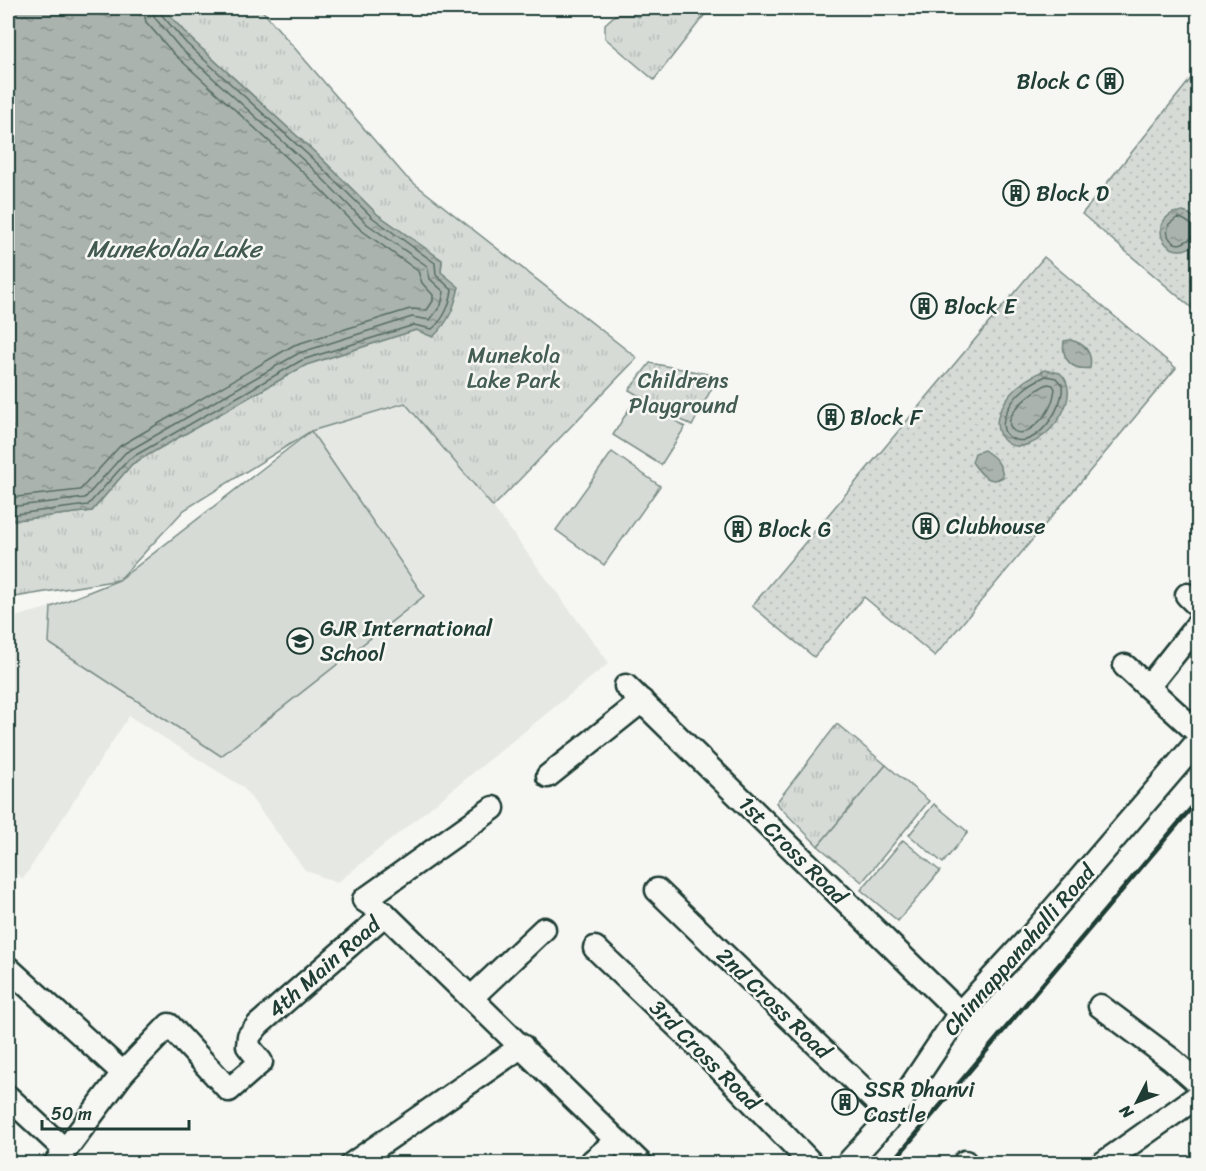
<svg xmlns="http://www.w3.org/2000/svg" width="1206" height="1171" font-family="Sriracha,sans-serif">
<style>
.built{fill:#e6e8e4}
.grass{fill:url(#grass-tufts);stroke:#7a8c85;stroke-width:1.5}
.garden{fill:url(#garden-dots);stroke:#7a8c85;stroke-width:1.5}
.pitch{fill:#d6dbd6;stroke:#7a8c85;stroke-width:1.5}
.water{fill:url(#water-ripples);stroke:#72847d;stroke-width:1.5}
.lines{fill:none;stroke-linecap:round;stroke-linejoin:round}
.shore{stroke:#576c65;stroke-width:1.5}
.minor-casing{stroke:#1f3d34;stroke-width:27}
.minor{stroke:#f6f6f2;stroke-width:22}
.rail{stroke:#1f3d34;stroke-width:4.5}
.labels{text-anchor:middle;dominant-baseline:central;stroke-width:5;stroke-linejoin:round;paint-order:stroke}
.poi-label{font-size:22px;fill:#1f3d34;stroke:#f6f6f2;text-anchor:start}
.park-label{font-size:22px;fill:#445d54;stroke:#f6f6f2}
.street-label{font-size:22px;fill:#1f3d34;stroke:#f6f6f2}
.water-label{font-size:24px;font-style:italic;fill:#425a52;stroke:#f6f6f2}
</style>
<defs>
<pattern id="grass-tufts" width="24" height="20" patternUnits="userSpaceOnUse" patternTransform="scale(1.5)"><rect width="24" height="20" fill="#d6dbd6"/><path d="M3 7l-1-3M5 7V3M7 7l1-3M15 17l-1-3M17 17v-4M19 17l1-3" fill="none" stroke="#b7bdb8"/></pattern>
<pattern id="garden-dots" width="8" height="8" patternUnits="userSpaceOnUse" patternTransform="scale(1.5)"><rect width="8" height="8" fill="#d6dbd6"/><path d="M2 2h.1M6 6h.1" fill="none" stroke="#b7bdb8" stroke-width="1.8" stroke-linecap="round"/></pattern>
<pattern id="water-ripples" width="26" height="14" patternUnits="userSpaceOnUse" patternTransform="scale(1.5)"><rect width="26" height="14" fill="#aab3ae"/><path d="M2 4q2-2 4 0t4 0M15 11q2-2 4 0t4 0" fill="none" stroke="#8a938e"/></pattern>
</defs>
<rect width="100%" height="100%" fill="#f6f6f2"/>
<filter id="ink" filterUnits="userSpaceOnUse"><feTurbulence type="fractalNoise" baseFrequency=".0167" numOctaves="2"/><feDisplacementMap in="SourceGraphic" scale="12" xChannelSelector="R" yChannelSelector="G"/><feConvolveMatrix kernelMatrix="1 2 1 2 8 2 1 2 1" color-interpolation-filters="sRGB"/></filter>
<g filter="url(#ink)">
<path class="built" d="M405 402 493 507 609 663 337 883 305 870 243 787 129 716 23 879 8 867V619L51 607 119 580 311 431Z"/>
<g class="grass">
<path d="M163 8H260L406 177 637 358 493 507 405 403 311 431 184 510 119 580 8 598V521L92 511 132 464 306 365 416 330 441 272 442 260 377 214 321 158 190 38Z"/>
<path d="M645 8H710L654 80 605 38V24L615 15H632L639 17Z"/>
<path d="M650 363 718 376 692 426 629 390Z"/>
<path d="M837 724 886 765 818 846 776 803Z"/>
</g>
<g class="garden">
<path d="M1198 70V313L1082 214Z"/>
<path d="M1044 257 1176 368 935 656 864 597 814 657 752 606Z"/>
</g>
<g class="pitch">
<path d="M637 396 685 427 661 465 613 435Z"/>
<path d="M311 431 424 596 221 756 49 643 51 607 119 580Z"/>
<path d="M612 452 660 486 604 565 556 530Z"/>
<path d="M886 765 929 801 862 882 818 846Z"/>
<path d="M934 804 968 832 943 863 909 835Z"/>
<path d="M903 840 940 871 898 921 861 890Z"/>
</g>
<g class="water">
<path d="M8 8H163L190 38 321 158 377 214 442 260 441 272 459 287C454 308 449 322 433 337L416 330 306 365 132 464 92 511 8 521Z"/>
<circle cx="1180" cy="231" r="19"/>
<path d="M1070 340C1085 343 1093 353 1090 368 1072 371 1061 359 1064 341Z"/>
<path d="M1045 370 1060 373C1092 402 1022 474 1000 435 995 426 997 417 1001 409 1010 389 1026 378 1045 370Z"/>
<path d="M984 450C996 458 1001 463 1003 477 989 486 980 473 972 462L975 453Z"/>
</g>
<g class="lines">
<g class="shore">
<path d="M1198 227C1190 227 1187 218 1177 218L1169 224C1167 229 1166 234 1170 239 1180 251 1189 237 1198 235"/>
<path d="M1046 376 1056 378 1062 385C1065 405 1039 446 1016 440 990 433 1010 401 1022 391 1029 384 1037 380 1046 376Z"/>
<path d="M1048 384 1053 385 1055 389C1054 395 1053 401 1050 407 1046 416 1026 439 1014 431 996 418 1037 388 1048 384Z"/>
<path d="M8 498 80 490 120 446 294 345 410 309 427 310 433 301V295L422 283 418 271 361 230 306 175 174 54 146 22 143 8"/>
<path d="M8 507 85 498 125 453 299 353 412 317 430 320 441 305 444 292 430 279 427 266 367 224 312 168 180 48 155 18 152 8"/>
<path d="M8 515 88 505 129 459 302 360 414 325 432 329C444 319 450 305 452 290L436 275 435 263 373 218 317 163 186 43 161 14 159 8"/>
</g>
<g class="minor-casing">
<g id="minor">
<path d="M1187 595 1198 606"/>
<path d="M1125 666 1198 733"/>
<path d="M626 686 960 1013"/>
<path d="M1148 687 1198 624"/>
<path d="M548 776 642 701"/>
<path d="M493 808 364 900 385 914 641 1164"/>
<path d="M657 890 891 1116"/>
<path d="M595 948 701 1049 812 1164"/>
<path d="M8 968 123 1073"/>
<path d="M471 998 544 929"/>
<path d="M1100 1006 1172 1060 1198 1083"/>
<path d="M8 1097 65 1150"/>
<path d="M965 1162 966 1164"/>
<path d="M55 1164 123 1073 169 1025 229 1090 261 1062 248 1046 249 1036 258 1025 385 914"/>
<path d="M352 1164 522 1046"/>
<path d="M589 1164 616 1141"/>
<path d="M847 1164 891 1116 960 1013 1029 938 1198 741"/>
<path d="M1102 1164 1198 1096"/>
</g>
</g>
<use href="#minor" class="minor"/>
<path class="rail" d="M891 1164 1198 800"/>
</g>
</g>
<defs>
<g id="building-ring" transform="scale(1.35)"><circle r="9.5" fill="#f6f6f2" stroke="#1f3d34" stroke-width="1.5"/><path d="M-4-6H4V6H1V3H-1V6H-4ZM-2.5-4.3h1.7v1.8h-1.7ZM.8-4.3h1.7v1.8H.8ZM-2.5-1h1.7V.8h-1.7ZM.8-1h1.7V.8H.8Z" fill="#1f3d34"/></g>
<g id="school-ring" transform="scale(1.35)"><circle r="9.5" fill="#f6f6f2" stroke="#1f3d34" stroke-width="1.5"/><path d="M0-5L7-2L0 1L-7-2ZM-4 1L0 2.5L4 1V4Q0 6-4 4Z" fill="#1f3d34"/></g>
</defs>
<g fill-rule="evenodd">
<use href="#building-ring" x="1110" y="81"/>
<use href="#building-ring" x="1016" y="193"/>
<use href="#building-ring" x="924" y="306"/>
<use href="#building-ring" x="831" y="417"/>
<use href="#building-ring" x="926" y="526"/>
<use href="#building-ring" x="738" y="529"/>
<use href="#school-ring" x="300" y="641"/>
<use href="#building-ring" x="845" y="1102"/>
</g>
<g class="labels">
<g class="poi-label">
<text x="1090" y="81" text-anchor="end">Block C</text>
<text x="1036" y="193">Block D</text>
<text x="944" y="306">Block E</text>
<text x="850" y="417">Block F</text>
<text x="946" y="526">Clubhouse</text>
<text x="758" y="529">Block G</text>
<text x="320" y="628">GJR International<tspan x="320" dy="25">School</tspan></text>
<text x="864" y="1089">SSR Dhanvi<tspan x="864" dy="25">Castle</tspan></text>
</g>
<g class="park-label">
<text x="514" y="355">Munekola<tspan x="514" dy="25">Lake Park</tspan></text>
<text x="683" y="380">Childrens<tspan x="683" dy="25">Playground</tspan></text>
</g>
<g class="street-label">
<text transform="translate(793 850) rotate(45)">1st Cross Road</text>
<text transform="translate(1019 950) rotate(-49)">Chinnappanahalli Road</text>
<text transform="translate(324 967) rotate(-41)">4th Main Road</text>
<text transform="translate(774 1003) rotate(44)">2nd Cross Road</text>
<text transform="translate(705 1055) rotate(45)">3rd Cross Road</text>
</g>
<g class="water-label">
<text x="174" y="249">Munekolala Lake</text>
</g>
</g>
<rect width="1206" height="1171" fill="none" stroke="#f6f6f2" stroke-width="30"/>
<rect x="15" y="15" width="1176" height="1141" fill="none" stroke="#1f3d34" stroke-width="2" filter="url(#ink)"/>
<g transform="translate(1137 1102) rotate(228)" stroke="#f6f6f2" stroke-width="4.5" paint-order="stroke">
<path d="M0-4.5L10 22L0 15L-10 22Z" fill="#1f3d34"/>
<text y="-9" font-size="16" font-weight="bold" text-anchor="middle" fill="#1f3d34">N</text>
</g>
<path d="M42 1120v9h147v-9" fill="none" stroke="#1f3d34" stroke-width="3"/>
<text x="51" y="1120" font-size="18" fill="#1f3d34" stroke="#f6f6f2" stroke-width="4.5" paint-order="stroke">50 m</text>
</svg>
